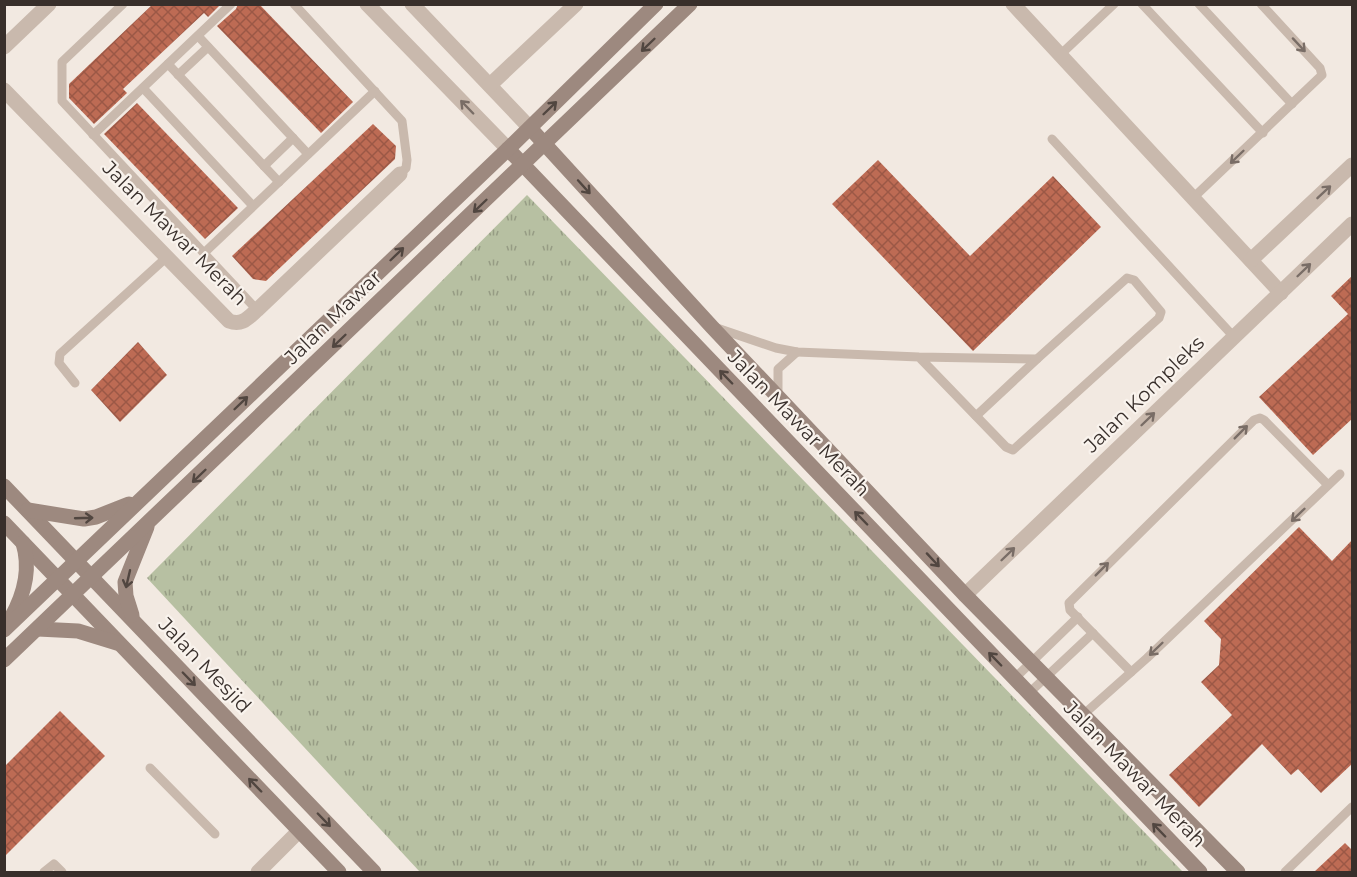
<svg xmlns="http://www.w3.org/2000/svg" width="1357" height="877" font-family="Montserrat,sans-serif">
<style>
.grass{fill:url(#grass-tufts)}
.building{fill:url(#building-cross-hatch)}
.lines{fill:none;stroke-linecap:round;stroke-linejoin:round}
.lane{stroke:#c9b9ad;stroke-width:9}
.street{stroke:#c9b9ad;stroke-width:15}
.secondary{stroke:#9d897f;stroke-width:15}
.oneway{stroke:#514640}
.oneway2{stroke:#796d66}
.labels{text-anchor:middle;dominant-baseline:central;stroke-width:4.5;stroke-linejoin:round;paint-order:stroke}
.street-label{font-size:20px;fill:#382f2b;stroke:#f9f3ed}
</style>
<defs>
<pattern id="grass-tufts" width="24" height="20" patternUnits="userSpaceOnUse" patternTransform="scale(1.5)"><rect width="24" height="20" fill="#b7c0a2"/><path d="M3 7l-1-3M5 7V3M7 7l1-3M15 17l-1-3M17 17v-4M19 17l1-3" fill="none" stroke="#969c84"/></pattern>
<pattern id="building-cross-hatch" width="8" height="8" patternUnits="userSpaceOnUse" patternTransform="scale(1.5)"><rect width="8" height="8" fill="#bd6b54"/><path d="M0 0l8 8M0 8l8-8" fill="none" stroke="#9b5846"/></pattern>
</defs>
<rect width="100%" height="100%" fill="#f2e9e1"/>
<path class="grass" d="M527 195 1183 872H420L147 578Z"/>
<g class="building">
<path d="M153 4H221L208 17 204 13 123 89 127 93 94 124 69 98V84Z"/>
<path d="M238 4H259L353 102 321 133 217 26 236 9Z"/>
<path d="M137 103 238 208 205 239 104 134Z"/>
<path d="M373 124 396 146 395 159 266 281 253 279 232 256Z"/>
<path d="M878 160 970 256 1053 176 1101 227 973 351 832 204Z"/>
<path d="M1353 275V418L1313 455 1259 397 1348 314 1331 296Z"/>
<path d="M138 342 167 375 120 422 91 390Z"/>
<path d="M1299 527 1332 561 1353 539V763L1321 793 1298 769 1291 775 1262 744 1199 807 1169 775 1232 715 1201 682 1219 665 1221 639 1204 621Z"/>
<path d="M60 711 105 756 4 857V767Z"/>
<path d="M1345 843 1353 851V873H1313Z"/>
</g>
<g class="lines">
<g class="lane">
<path d="M123 4 62 62V101L257 310"/>
<path d="M294 4 402 121 407 160 406 168 400 174"/>
<path d="M1142 4 1263 133"/>
<path d="M1199 4 1292 104"/>
<path d="M198 36 308 154"/>
<path d="M1060 55 1114 4"/>
<path d="M168 64 279 182"/>
<path d="M178 75 208 47"/>
<path d="M143 88 253 206"/>
<path d="M93 135 231 4"/>
<path d="M1052 139 1234 337"/>
<path d="M264 166 293 138"/>
<path d="M1193 198 1322 75 1320 68 1261 4"/>
<path d="M204 253 375 91"/>
<path d="M717 328 776 348 797 352 919 357 1037 359 1127 278 1134 280 1161 312 1159 318 1013 450 1006 447 919 357"/>
<path d="M75 383 59 363 60 354 167 257"/>
<path d="M778 395V369L797 352"/>
<path d="M976 416 1037 359"/>
<path d="M1131 672 1070 610 1069 603 1254 420 1260 418 1264 420 1328 485"/>
<path d="M1014 679 1078 617"/>
<path d="M1029 693 1093 633"/>
<path d="M1084 714 1147 658 1340 474"/>
<path d="M150 768 215 834"/>
<path d="M44 872 54 864 62 872"/>
<path d="M1285 872 1352 807"/>
</g>
<g class="street">
<path d="M367 4 508 149"/>
<path d="M412 4 530 128"/>
<path d="M1013 4 1281 293"/>
<path d="M4 47 49 4"/>
<path d="M490 85 576 4"/>
<path d="M4 90 229 321C242 326 248 318 257 310L400 174"/>
<path d="M1251 260 1352 165"/>
<path d="M965 595 1352 224"/>
<path d="M258 872 299 831"/>
</g>
<g class="secondary">
<path d="M530 128 712 327 965 595 1238 872"/>
<path d="M508 149 1200 872"/>
<path d="M4 486 374 872"/>
<path d="M28 510 84 519 96 517 129 504"/>
<path d="M4 523 339 872"/>
<path d="M132 615 126 596 125 582 147 527"/>
<path d="M11 618C24 595 31 569 23 543"/>
<path d="M38 629 78 631 117 643"/>
<path d="M4 630 508 149 656 4"/>
<path d="M4 660 690 4"/>
</g>
</g>
<defs><path id="oneway-shaft" d="M-6 0H5M1.5-3L5.5 0L1.5 3" fill="none" stroke-width="1.6" stroke-linecap="round" stroke-linejoin="round" transform="scale(1.5)"/></defs>
<g class="oneway">
<use href="#oneway-shaft" transform="translate(648 45) rotate(136)"/>
<use href="#oneway-shaft" transform="translate(550 108) rotate(-44)"/>
<use href="#oneway-shaft" transform="translate(584 187) rotate(48)"/>
<use href="#oneway-shaft" transform="translate(480 206) rotate(136)"/>
<use href="#oneway-shaft" transform="translate(397 254) rotate(-44)"/>
<use href="#oneway-shaft" transform="translate(339 341) rotate(136)"/>
<use href="#oneway-shaft" transform="translate(726 377) rotate(-134)"/>
<use href="#oneway-shaft" transform="translate(241 403) rotate(-44)"/>
<use href="#oneway-shaft" transform="translate(199 476) rotate(136)"/>
<use href="#oneway-shaft" transform="translate(84 518) rotate(-2)"/>
<use href="#oneway-shaft" transform="translate(861 518) rotate(-134)"/>
<use href="#oneway-shaft" transform="translate(933 560) rotate(47)"/>
<use href="#oneway-shaft" transform="translate(128 579) rotate(103)"/>
<use href="#oneway-shaft" transform="translate(995 659) rotate(-134)"/>
<use href="#oneway-shaft" transform="translate(189 679) rotate(46)"/>
<use href="#oneway-shaft" transform="translate(255 785) rotate(-134)"/>
<use href="#oneway-shaft" transform="translate(324 820) rotate(46)"/>
<use href="#oneway-shaft" transform="translate(1159 830) rotate(-134)"/>
</g>
<g class="oneway2">
<use href="#oneway-shaft" transform="translate(1299 45) rotate(47)"/>
<use href="#oneway-shaft" transform="translate(467 107) rotate(-134)"/>
<use href="#oneway-shaft" transform="translate(1237 157) rotate(136)"/>
<use href="#oneway-shaft" transform="translate(1324 192) rotate(-43)"/>
<use href="#oneway-shaft" transform="translate(1304 270) rotate(-44)"/>
<use href="#oneway-shaft" transform="translate(1148 419) rotate(-44)"/>
<use href="#oneway-shaft" transform="translate(1241 432) rotate(-45)"/>
<use href="#oneway-shaft" transform="translate(1298 515) rotate(136)"/>
<use href="#oneway-shaft" transform="translate(1008 554) rotate(-44)"/>
<use href="#oneway-shaft" transform="translate(1102 569) rotate(-45)"/>
<use href="#oneway-shaft" transform="translate(1156 649) rotate(136)"/>
</g>
<g class="labels">
<g class="street-label">
<text transform="translate(175 233) rotate(45)">Jalan Mawar Merah</text>
<text transform="translate(333 317) rotate(-44)">Jalan Mawar</text>
<text transform="translate(1144 394) rotate(-44)">Jalan Kompleks</text>
<text transform="translate(799 423) rotate(46)">Jalan Mawar Merah</text>
<text transform="translate(205 665) rotate(46)">Jalan Mesjid</text>
<text transform="translate(1135 774) rotate(46)">Jalan Mawar Merah</text>
</g>
</g>
<rect width="1357" height="877" fill="none" stroke="#382f2b" stroke-width="12"/>
</svg>
